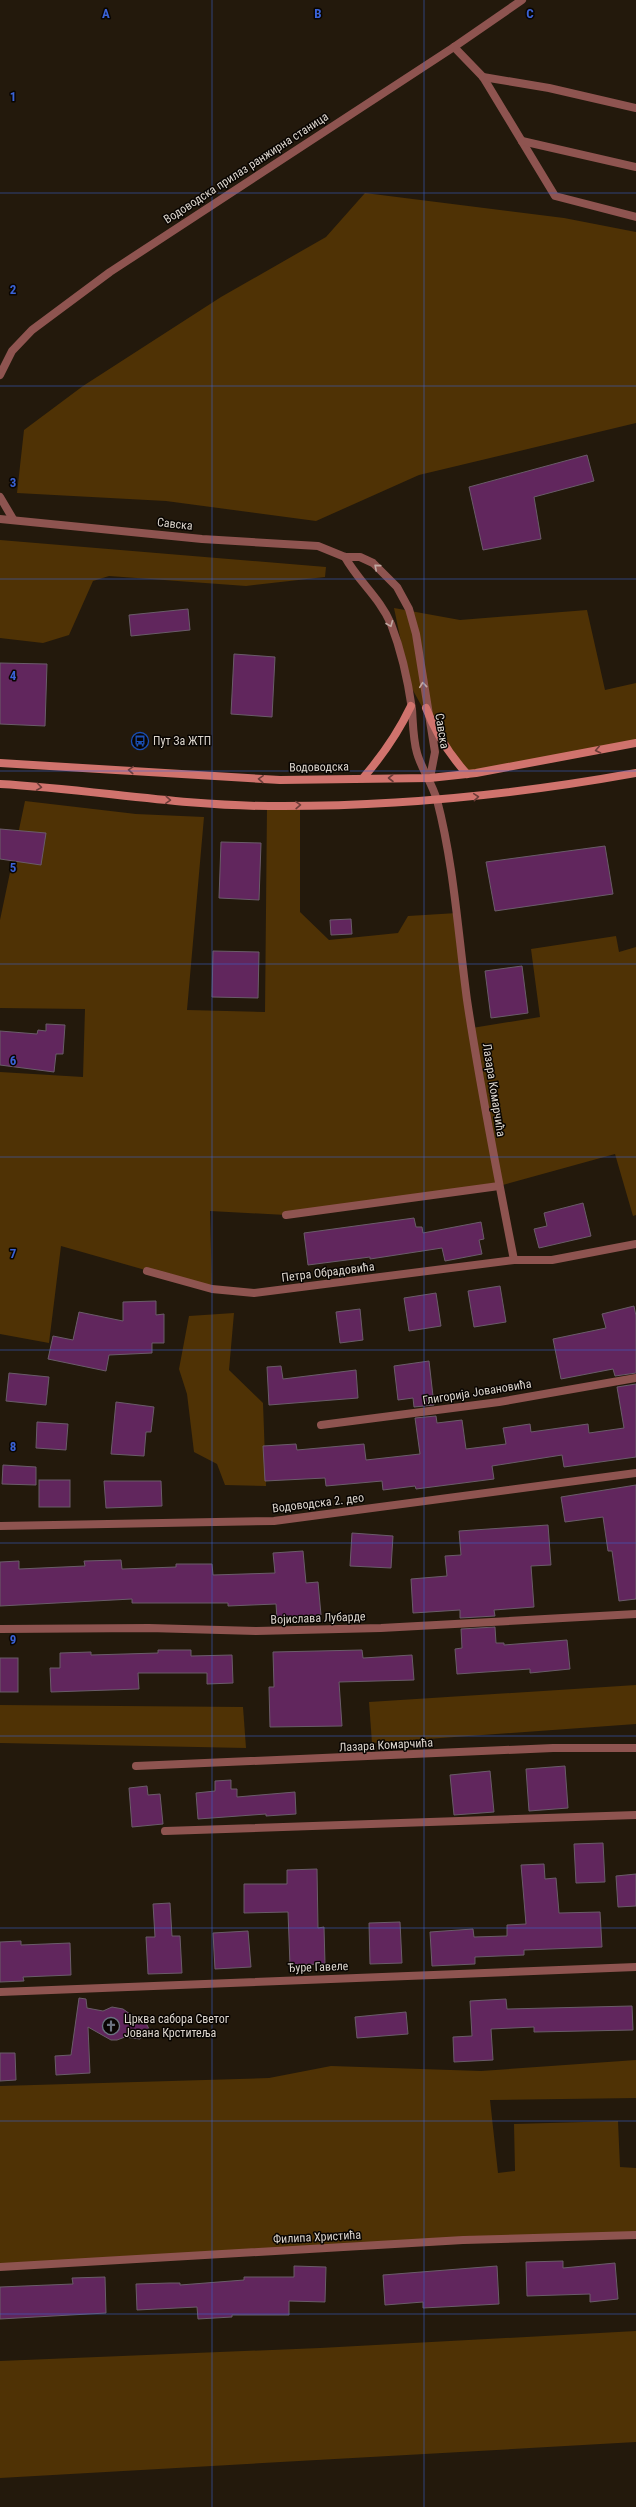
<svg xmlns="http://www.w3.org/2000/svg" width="636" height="2507" font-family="'Roboto Condensed',sans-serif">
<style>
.green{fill:#4f3205}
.building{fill:#61265d;stroke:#6a5c69}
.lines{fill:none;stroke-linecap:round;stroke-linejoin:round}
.street{stroke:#8e5450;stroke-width:8}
.secondary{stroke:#d0736d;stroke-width:8}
.oneway{stroke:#c1a8a2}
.oneway2{stroke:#6c3c38}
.grid{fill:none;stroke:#3a62d6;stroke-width:1;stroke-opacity:0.55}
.labels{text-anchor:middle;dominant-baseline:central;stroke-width:3;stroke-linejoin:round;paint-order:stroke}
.street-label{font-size:12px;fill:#ddd6ce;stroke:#090502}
.poi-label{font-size:12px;fill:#ddd6ce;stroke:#090502;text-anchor:start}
.grid-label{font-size:13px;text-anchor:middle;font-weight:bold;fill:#3a62d6;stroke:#090502;stroke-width:3;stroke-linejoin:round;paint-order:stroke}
</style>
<rect width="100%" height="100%" fill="#23190c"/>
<g class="green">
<path d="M365 193 564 218 636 232V423L419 475 316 521 166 501 17 493 24 430 83 386 221 297 326 237Z"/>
<path d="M0 540 12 541 326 567 325 577 246 586 109 576 93 581 69 635 43 643 0 638Z"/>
<path d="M394 608 460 620 587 610 605 690 636 683V743L467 774 447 752 410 685Z"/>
<path d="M25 801 136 814 204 817 187 1010 265 1012 267 806 300 805V912L329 940 398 933 408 916 457 913 472 1028 540 1017 531 949 616 936 619 952 636 947V1215L633 1216 615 1154 499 1186 286 1215 210 1211 212 1289 61 1246 49 1343 0 1334V1072L83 1077 85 1009 0 1008V920Z"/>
<path d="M234 1313 229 1370 263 1403 266 1486 225 1485 217 1464 194 1452 187 1394 179 1369 189 1316Z"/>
<path d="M636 1685V1724L372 1743 369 1702Z"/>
<path d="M0 1705 243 1707 246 1748 0 1743Z"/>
<path d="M636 2060V2098L490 2100 498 2173 515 2171 514 2124 618 2121 620 2167 636 2168V2235L0 2267V2086L269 2078 331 2066 481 2071Z"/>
<path d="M636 2331V2442L0 2478V2361L320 2348Z"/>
</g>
<g class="building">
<path d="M587 455 594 481 534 497 541 539 483 550 469 487Z"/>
<path d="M188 609 190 630 131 636 129 615Z"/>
<path d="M234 654 275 657 272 717 231 714Z"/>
<path d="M0 663 47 664 45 726 0 724Z"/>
<path d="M0 829 46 833 41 865 0 859Z"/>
<path d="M221 842 261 843 259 900 219 898Z"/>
<path d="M605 846 613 894 495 911 486 862Z"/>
<path d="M351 919 352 934 331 935 330 920Z"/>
<path d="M213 951 259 952 258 998 212 997Z"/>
<path d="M522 966 528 1013 491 1018 485 971Z"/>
<path d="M46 1024 65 1025 63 1054H56L54 1072 0 1065V1031L37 1034 38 1030 46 1031Z"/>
<path d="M583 1203 591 1236 539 1248 534 1229 547 1226 544 1213Z"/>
<path d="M414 1218 416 1227H422L423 1233 481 1222 484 1239 479 1240 482 1254 445 1261 442 1248 370 1259V1257L308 1265 304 1233Z"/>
<path d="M500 1286 506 1322 474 1327 468 1291Z"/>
<path d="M436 1293 441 1326 409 1331 404 1298Z"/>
<path d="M156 1301V1315L164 1314V1343H152V1353L109 1355 106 1371 48 1359 53 1336 73 1340 79 1312 123 1321V1302Z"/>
<path d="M634 1306 636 1316V1373L615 1376 613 1369 561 1379 553 1339 606 1328 602 1314Z"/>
<path d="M360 1309 363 1340 340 1343 336 1312Z"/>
<path d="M429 1361 434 1405 414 1407 413 1398 398 1400 394 1366Z"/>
<path d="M281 1366 283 1379 356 1370 358 1398 269 1405 267 1367Z"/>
<path d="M9 1373 49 1377 46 1405 6 1401Z"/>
<path d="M636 1384V1457L564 1467 562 1455 492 1466 494 1479 416 1489 415 1486 383 1490 382 1481 326 1486 325 1478 265 1481 263 1446 296 1444 297 1450 364 1444 366 1460 420 1454 415 1418 436 1416 437 1423 462 1420 466 1449 506 1444 503 1428 530 1424 531 1432 588 1424 589 1433 624 1428 617 1387Z"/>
<path d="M116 1402 154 1407 151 1432H146L144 1456 111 1454Z"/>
<path d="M37 1422 68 1424 66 1450 36 1448Z"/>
<path d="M3 1465 36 1467V1485L2 1484Z"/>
<rect x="39" y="1480" width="31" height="27"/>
<path d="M104 1481H161L162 1506 106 1508Z"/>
<path d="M636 1485V1599L619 1601 612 1551H608L603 1517 565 1522 561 1497Z"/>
<path d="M548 1525 551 1565 531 1566 534 1607 494 1610 495 1616 460 1618V1610L413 1613 411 1579 447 1576 445 1556 461 1555 459 1531Z"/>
<path d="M352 1533 393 1536 391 1568 350 1566Z"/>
<path d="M303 1551 306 1583 318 1582 321 1615 277 1619 276 1604 228 1606V1603H132V1599L0 1606V1562L19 1561V1569L85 1566 84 1561 121 1560 122 1569 176 1567V1564H212L213 1575 275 1573 273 1553Z"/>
<path d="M495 1627 496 1643H504V1645L567 1640 570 1669 530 1673V1669L457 1674 455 1649 462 1648 461 1629Z"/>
<path d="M158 1650H191V1656L232 1655 233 1683 207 1684V1673H138L139 1689 51 1692 50 1668H60V1653L91 1652V1655L158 1653Z"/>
<path d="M362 1650 363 1658 412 1655 414 1680 339 1682 342 1726 270 1727 269 1687H274L273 1652Z"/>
<rect x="0" y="1658" width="18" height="34"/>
<path d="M565 1766 568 1808 529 1811 526 1769Z"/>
<path d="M490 1771 494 1812 454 1815 450 1775Z"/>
<path d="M231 1780V1789H237V1797L295 1792 296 1814 266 1816V1814L198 1819 196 1793 215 1791V1781Z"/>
<path d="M147 1786 148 1795 160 1794 163 1824 132 1827 129 1788Z"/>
<path d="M603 1843 605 1882 576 1883 574 1844Z"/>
<path d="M544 1864 545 1879 556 1878 559 1913 600 1912 602 1947 524 1950V1955L475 1957V1964L432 1966 430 1932 473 1929 474 1937 507 1936V1925L526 1924 521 1865Z"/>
<path d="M317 1869 318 1928 324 1927 325 1964 290 1965 288 1912 244 1913V1884H287V1870Z"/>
<path d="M636 1874V1906L618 1907 616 1876Z"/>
<path d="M170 1903 172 1936H180L182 1973 148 1974 146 1937H155L153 1904Z"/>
<path d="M400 1922 402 1963 370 1964 369 1923Z"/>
<path d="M248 1931 251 1967 215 1969 213 1933Z"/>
<path d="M21 1941V1945L70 1943 71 1975 23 1977 24 1981 0 1982V1942Z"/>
<path d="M79 1998 86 1999 87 2008 103 2011 112 2007 123 2009 130 2014 144 2019 149 2029 140 2039 125 2037 117 2040H111L88 2027 90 2073 56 2075 55 2056 71 2055Z"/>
<path d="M506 1999 507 2009 632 2006 633 2030 534 2032V2027L491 2029 493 2060 454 2062 453 2037 472 2036 470 2001Z"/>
<path d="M406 2012 408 2034 357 2038 355 2017Z"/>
<path d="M0 2053H15L16 2080 0 2081Z"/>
<path d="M563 2261V2268L615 2263 618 2299 590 2302V2294L527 2296 526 2262Z"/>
<path d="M294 2266 326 2267 325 2302 289 2301V2315H232V2317L198 2319 197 2307 137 2310 136 2284 170 2283H180V2285L244 2280V2277H294Z"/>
<path d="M497 2266 499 2304 423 2308V2302L385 2305 383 2275Z"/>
<path d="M105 2277 106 2313 0 2319V2287L73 2284 72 2278Z"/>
</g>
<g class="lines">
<g class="street">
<path d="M454 47 483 77 555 196 636 217"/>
<path d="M483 77 549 88 636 108"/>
<path d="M522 141 636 167"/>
<path d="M0 375 12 351 32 330 110 272 454 47 522 0"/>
<path d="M0 497 13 519"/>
<path d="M0 519 202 539 318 546 345 557H360L373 563 397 587 409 609 416 634 435 752 430 778"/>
<path d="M345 557C358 581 380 598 391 624 401 650 408 681 412 709 413 723 413 739 417 753 421 768 432 783 437 800 454 865 458 933 467 1000 480 1087 497 1173 514 1260"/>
<path d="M286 1215 499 1186"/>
<path d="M147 1271 212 1289 254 1293 514 1260H552L636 1244"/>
<path d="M321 1425 499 1402 636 1378"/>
<path d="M0 1526 274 1521 636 1473"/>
<path d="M0 1629 149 1628 256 1631 381 1628 636 1614"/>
<path d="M136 1766 553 1748H636"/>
<path d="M165 1831 636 1815"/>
<path d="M0 1992 636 1967"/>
<path d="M0 2267 463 2240 636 2235"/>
</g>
<g class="secondary">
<path d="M426 708C436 734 448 753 467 774"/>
<path d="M0 763 280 780 430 778 476 773 636 743"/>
<path d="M363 778C383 755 398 733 411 706"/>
<path d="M0 784C90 789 179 806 269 806 392 807 514 795 636 773"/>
</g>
</g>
<defs><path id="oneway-chevron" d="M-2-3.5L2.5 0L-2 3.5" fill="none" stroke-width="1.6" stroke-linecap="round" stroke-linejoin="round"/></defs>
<g class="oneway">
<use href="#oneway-chevron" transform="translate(377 567) rotate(-140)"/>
<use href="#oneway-chevron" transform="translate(390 624) rotate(68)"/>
<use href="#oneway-chevron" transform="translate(423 685) rotate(-96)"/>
</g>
<g class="oneway2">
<use href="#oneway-chevron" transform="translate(598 750) rotate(169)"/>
<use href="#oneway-chevron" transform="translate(131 770) rotate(-176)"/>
<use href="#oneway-chevron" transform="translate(391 778) rotate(180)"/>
<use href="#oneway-chevron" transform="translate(261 779) rotate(-176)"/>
<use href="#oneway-chevron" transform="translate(39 787) rotate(8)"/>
<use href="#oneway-chevron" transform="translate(476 797) rotate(-5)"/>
<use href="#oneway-chevron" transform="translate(168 800) rotate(4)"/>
<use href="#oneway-chevron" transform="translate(298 805) rotate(-2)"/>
</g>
<path class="grid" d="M212 0V2507M424 0V2507M0 193H636M0 386H636M0 579H636M0 771H636M0 964H636M0 1157H636M0 1350H636M0 1543H636M0 1736H636M0 1928H636M0 2121H636M0 2314H636"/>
<defs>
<g id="bus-ring" transform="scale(0.9)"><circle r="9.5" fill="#090502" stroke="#1a4fb4" stroke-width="1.5"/><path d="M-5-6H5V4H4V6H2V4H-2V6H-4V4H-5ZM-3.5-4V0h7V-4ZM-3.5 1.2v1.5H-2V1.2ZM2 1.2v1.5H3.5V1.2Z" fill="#1a4fb4"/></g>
<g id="church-ring" transform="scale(0.9)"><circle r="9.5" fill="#090502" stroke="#6b7280" stroke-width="1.5"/><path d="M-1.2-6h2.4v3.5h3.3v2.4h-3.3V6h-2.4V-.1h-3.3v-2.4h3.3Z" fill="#6b7280"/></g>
</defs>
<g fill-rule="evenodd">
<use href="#bus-ring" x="140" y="741"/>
<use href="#church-ring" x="111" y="2026"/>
</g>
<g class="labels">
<g class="street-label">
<text transform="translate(246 168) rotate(-33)">Водоводска прилаз ранжирна станица</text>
<text transform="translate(175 524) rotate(6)">Савска</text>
<text transform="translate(442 731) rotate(81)">Савска</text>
<text transform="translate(319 767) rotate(-1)">Водоводска</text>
<text transform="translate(494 1090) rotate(81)">Лазара Комарчића</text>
<text transform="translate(328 1272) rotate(-7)">Петра Обрадовића</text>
<text transform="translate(477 1392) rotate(-9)">Глигорија Јовановића</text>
<text transform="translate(318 1503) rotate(-7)">Водоводска 2. део</text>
<text transform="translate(318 1618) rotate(-2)">Војислава Лубарде</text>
<text transform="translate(386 1745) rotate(-3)">Лазара Комарчића</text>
<text transform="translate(318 1967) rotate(-2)">Ђуре Гавеле</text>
<text transform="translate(317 2237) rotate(-3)">Филипа Христића</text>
</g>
<g class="poi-label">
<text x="153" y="741">Пут За ЖТП</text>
<text x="124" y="2019">Црква сабора Светог<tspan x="124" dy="14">Јована Крститеља</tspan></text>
</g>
</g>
<g class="grid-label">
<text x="106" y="18">A</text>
<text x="318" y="18">B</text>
<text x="530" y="18">C</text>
<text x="13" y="101">1</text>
<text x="13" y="294">2</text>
<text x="13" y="487">3</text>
<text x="13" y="680">4</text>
<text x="13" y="872">5</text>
<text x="13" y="1065">6</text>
<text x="13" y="1258">7</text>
<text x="13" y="1451">8</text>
<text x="13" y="1644">9</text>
</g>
</svg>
